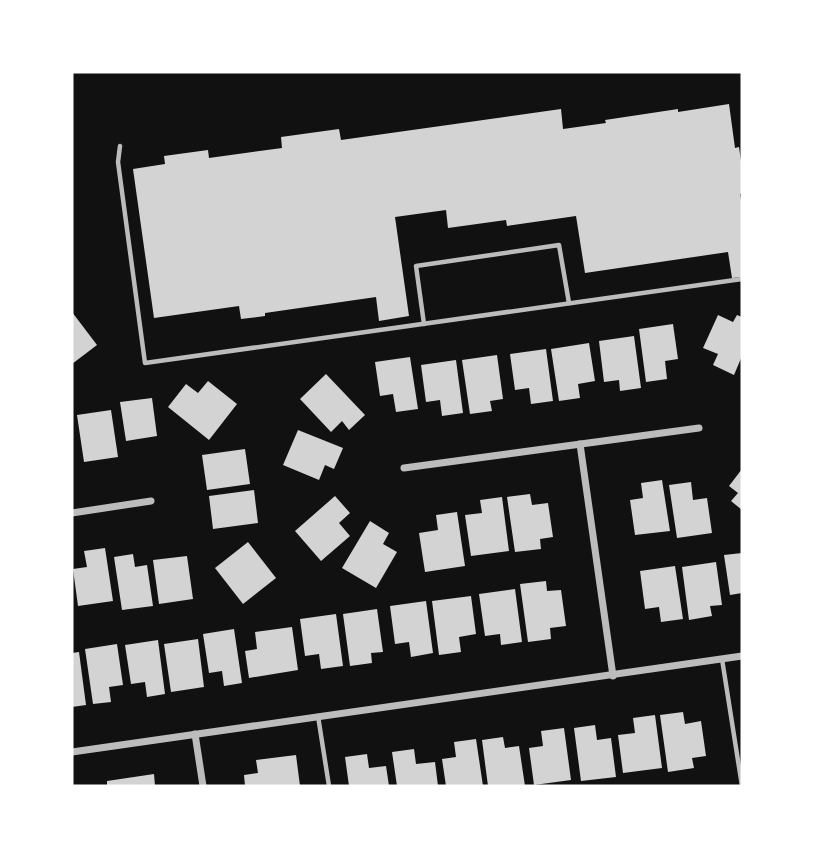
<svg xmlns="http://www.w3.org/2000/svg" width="814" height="858" font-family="'PT Sans Narrow',sans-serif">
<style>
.building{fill:#d3d3d3}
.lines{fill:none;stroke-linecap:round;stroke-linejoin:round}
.service{stroke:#bcbcbc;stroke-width:4.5}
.minor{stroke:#bcbcbc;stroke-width:7}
</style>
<rect width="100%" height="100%" fill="#111"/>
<g class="building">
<path d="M729 104 735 148 739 147 742 168V193L740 194 742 206V277L732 278 728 252 585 273 576 216 507 226 506 220 448 228 446 210 395 217 409 316 379 321 376 297 265 313V316L241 319 239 306 154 318 133 169 165 164 164 156 208 150 209 158 282 148 281 137 339 129 341 140 561 109 563 129 606 123 605 120 678 109V112Z"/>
<path d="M72 312 97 345 72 364Z"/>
<path d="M718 315 733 322 737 315 742 317V356L734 375 713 365 718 354 703 348Z"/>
<path d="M673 324 678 359 665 361 667 379 646 382 639 329Z"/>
<path d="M634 336 641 388 620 391 619 380 604 382 599 341Z"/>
<path d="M589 343 595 381 578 384 580 398 559 401 551 349Z"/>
<path d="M546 349 553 401 531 404 529 388 515 390 510 354Z"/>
<path d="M497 355 503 399 490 401 492 411 470 414 462 360Z"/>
<path d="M410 357 418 409 396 412 393 394 380 396 375 362Z"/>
<path d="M456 360 463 413 442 416 440 400 426 402 421 365Z"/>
<path d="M326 374 365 415 349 430 342 421 331 432 300 399Z"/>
<path d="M208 381 237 404 209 440 168 407 186 384 198 393Z"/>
<path d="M152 398 157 436 126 441 120 402Z"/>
<path d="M111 410 118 457 84 462 77 415Z"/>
<path d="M298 430 343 448 334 469 325 465 319 480 283 465Z"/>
<path d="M245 449 250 484 207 490 202 455Z"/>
<path d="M742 469V510L731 501 738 493 729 486Z"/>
<path d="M662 480 670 531 635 535 630 500 643 498 641 483Z"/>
<path d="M691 482 693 500 707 498 712 533 677 538 669 485Z"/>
<path d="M254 490 258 523 213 529 209 496Z"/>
<path d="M530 494 532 505 548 503 553 537 540 539 541 549 515 552 507 497Z"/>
<path d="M335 496 350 513 339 523 350 536 321 561 295 531Z"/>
<path d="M502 497 509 551 471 556 465 515 482 513 480 500Z"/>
<path d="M457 512 465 566 425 572 419 533 438 530 436 515Z"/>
<path d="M370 521 389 533 383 544 397 552 376 588 342 568Z"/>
<path d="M248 542 276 578 243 604 215 568Z"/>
<path d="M105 548 113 601 78 606 73 569 87 567 84 551Z"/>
<path d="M742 553V593L730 595 724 555Z"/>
<path d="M133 554 135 567 147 565 153 606 122 610 114 557Z"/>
<path d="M187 556 193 599 159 604 153 560Z"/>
<path d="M716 562 722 605 710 606 712 616 689 620 682 567Z"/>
<path d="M675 566 683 619 661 622 659 607 645 609 640 571Z"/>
<path d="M546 581 547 591 561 590 566 626 550 628 551 639 528 642 520 584Z"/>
<path d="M515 589 522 642 501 645 500 634 485 636 479 594Z"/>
<path d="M471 596 476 634 459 637 461 652 439 655 432 601Z"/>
<path d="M426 601 433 653 411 657 409 642 395 644 390 606Z"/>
<path d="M377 609 383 652 371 653 372 663 350 666 343 614Z"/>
<path d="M336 614 343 666 321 669 319 654 305 656 300 619Z"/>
<path d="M292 627 298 670 249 678 245 651 257 649 255 632Z"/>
<path d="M234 629 242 683 224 686 222 671 209 673 203 634Z"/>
<path d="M198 639 204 687 171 692 164 644Z"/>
<path d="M158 640 165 694 147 697 145 682 131 684 125 645Z"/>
<path d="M117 644 123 685 109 687 111 702 93 704 85 649Z"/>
<path d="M79 652 86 705 72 707V653Z"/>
<path d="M683 712 685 724 701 721 706 756 692 758 694 768 668 772 660 715Z"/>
<path d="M655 715 662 768 623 773 618 735 635 733 633 718Z"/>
<path d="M595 725 597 740 611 738 616 777 581 781 574 728Z"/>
<path d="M564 728 571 780 534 785 529 748 543 746 541 731Z"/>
<path d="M503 737 505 748 519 746 525 786H488L482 740Z"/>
<path d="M476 739 483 786H446L442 759 456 757 454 742Z"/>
<path d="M414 749 416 764 435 762 438 786H397L392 752Z"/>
<path d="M367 754 369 768 386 766 389 786H349L345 757Z"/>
<path d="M296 755 300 786H245L244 775 258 773 256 760Z"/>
<path d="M154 774 155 786H107V781Z"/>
</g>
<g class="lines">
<g class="service">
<path d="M120 146 118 162 145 363 742 279"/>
<path d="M424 324 416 266 559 245 569 303"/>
<path d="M722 659 742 786"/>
<path d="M318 716 329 786"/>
</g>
<g class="minor">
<path d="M580 444 613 676"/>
<path d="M404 468 699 428"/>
<path d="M72 513 151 501"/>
<path d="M195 734 203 786"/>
<path d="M72 752 742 656"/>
</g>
</g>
<rect width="814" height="858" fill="none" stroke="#ffffff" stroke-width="147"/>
</svg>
